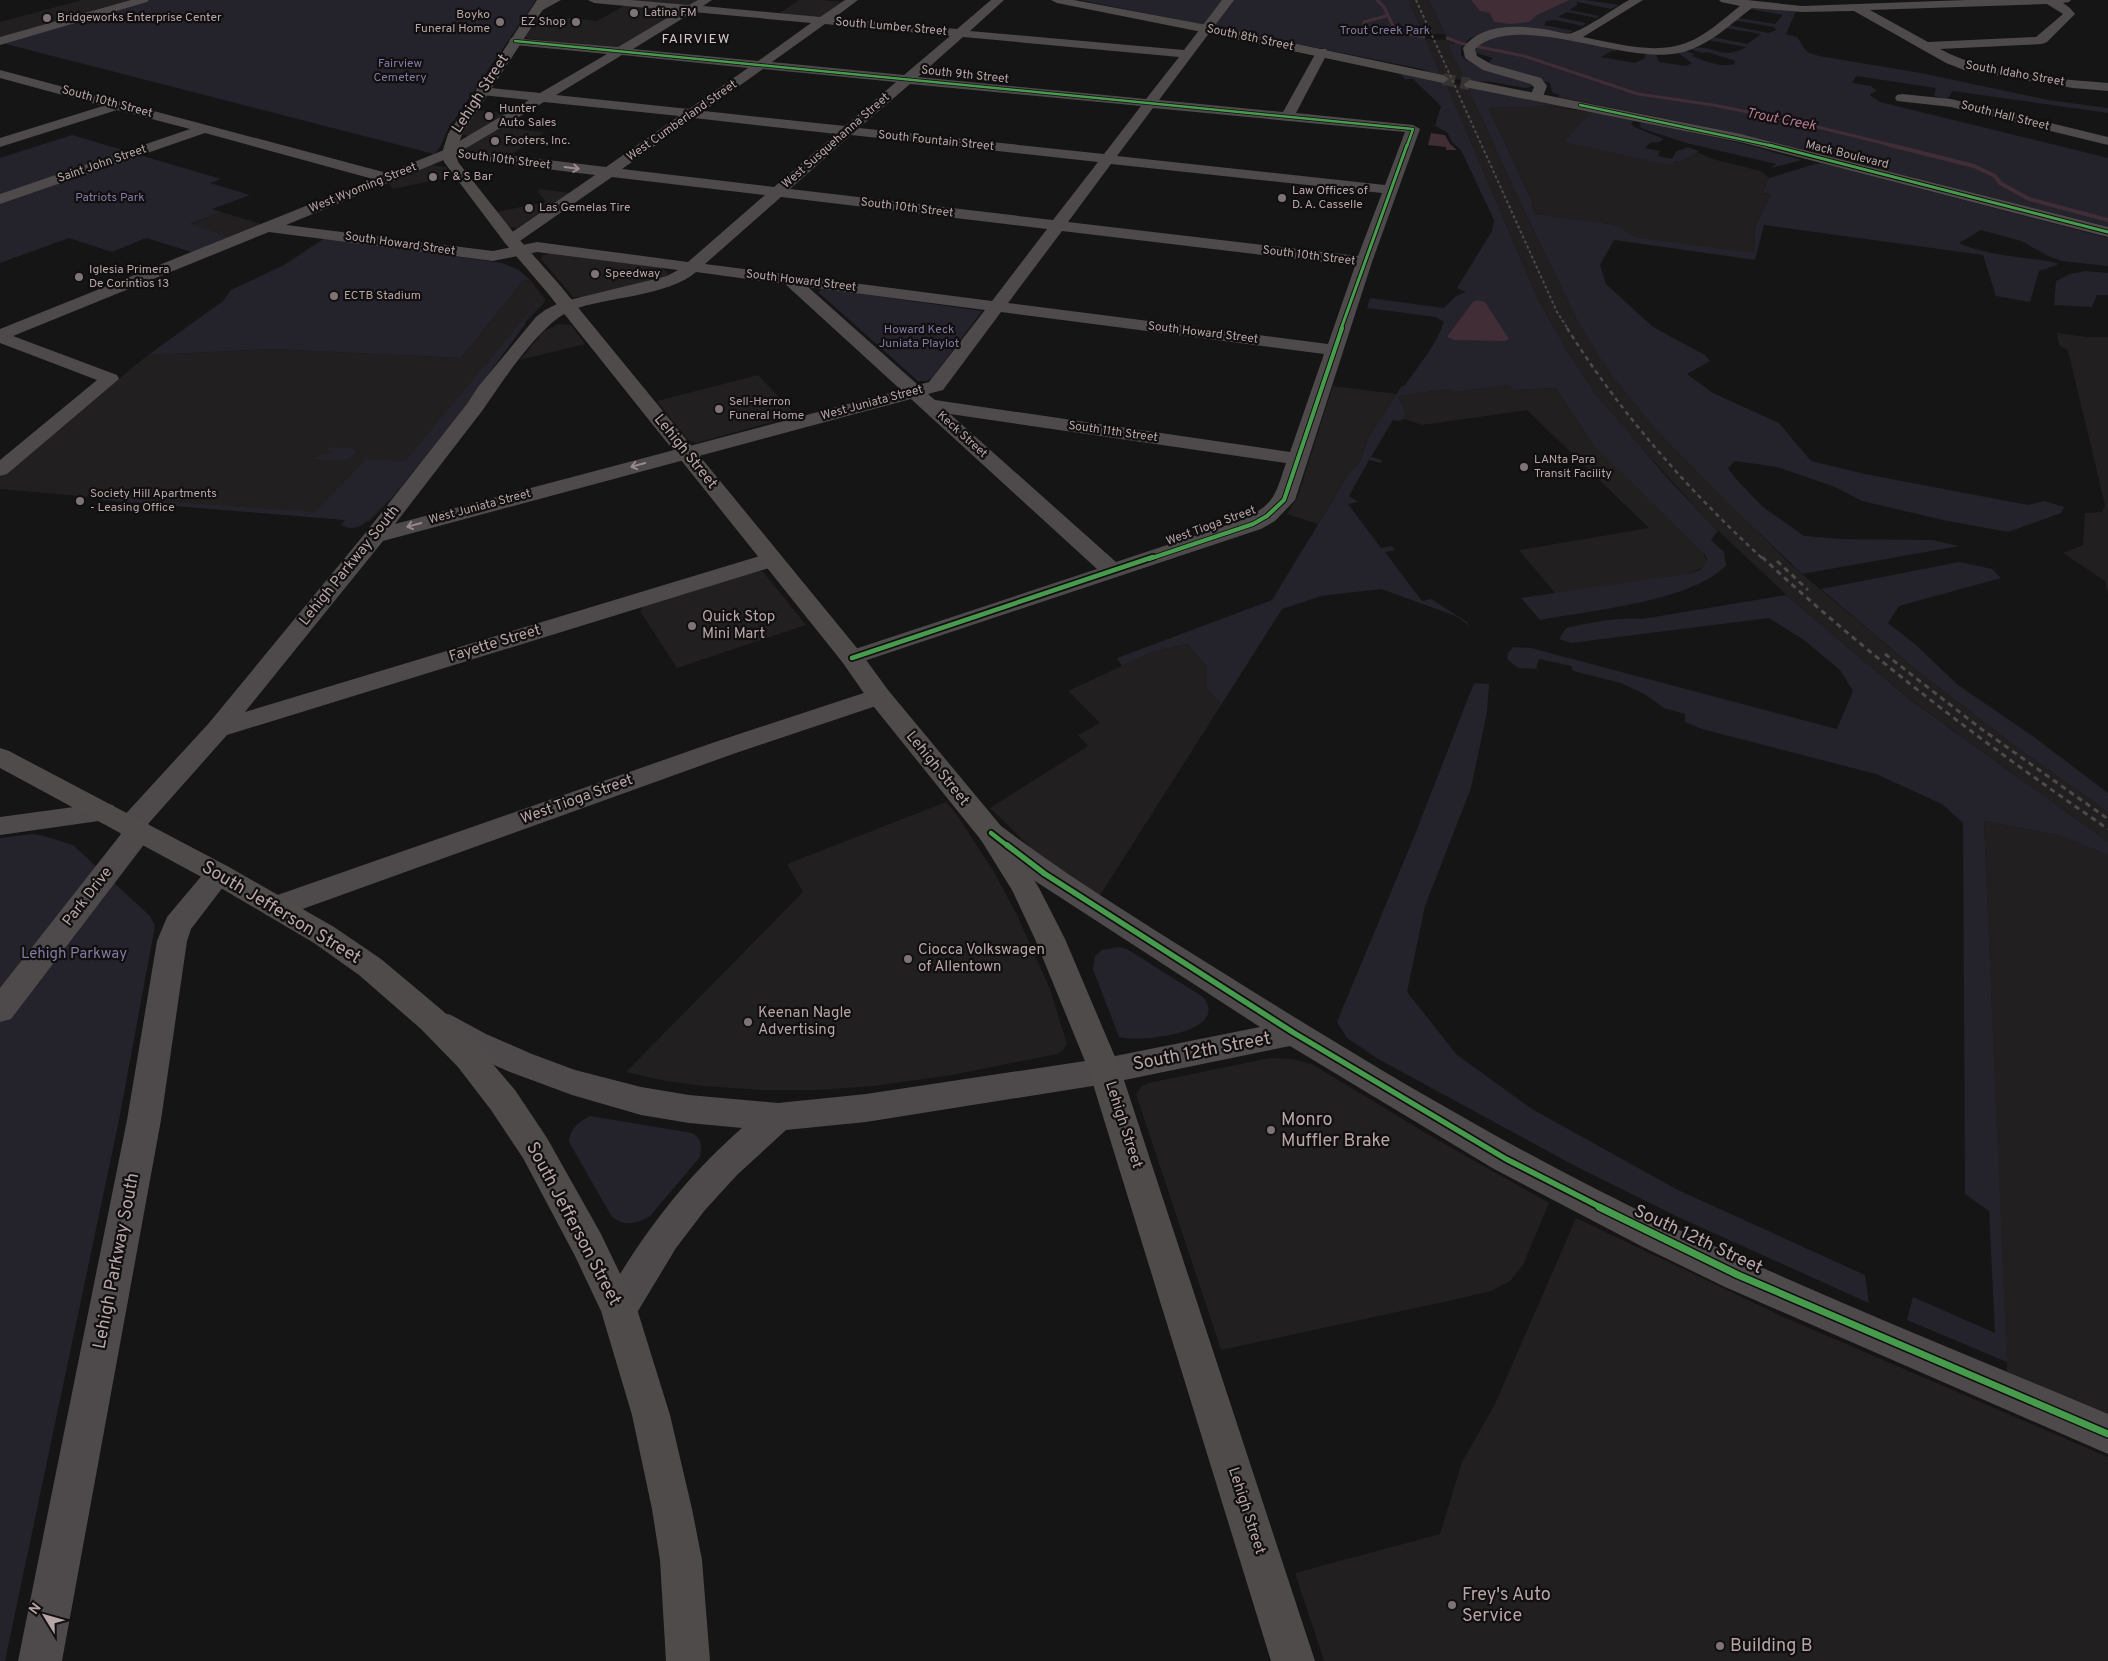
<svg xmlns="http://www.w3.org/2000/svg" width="2108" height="1661" font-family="Overpass,sans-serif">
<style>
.built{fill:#211f1f}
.green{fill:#24222b}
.water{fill:#412d36}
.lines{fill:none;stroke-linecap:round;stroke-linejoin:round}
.stream-far1{stroke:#412d36;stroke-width:3}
.stream{stroke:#412d36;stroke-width:4}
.major-tunnel{stroke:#353232;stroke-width:12;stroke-dasharray:12 6;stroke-linecap:butt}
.minor{fill:#4e494a;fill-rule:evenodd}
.major{fill:#504b4b;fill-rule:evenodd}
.rail-far2{stroke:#4f4a4a;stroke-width:2;stroke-dasharray:3 2.5;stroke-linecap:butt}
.rail-far1{stroke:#4f4a4a;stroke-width:2.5;stroke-dasharray:4.5 4;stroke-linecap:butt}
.rail{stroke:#4f4a4a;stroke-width:3;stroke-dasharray:5.5 4.5;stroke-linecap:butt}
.cycleway-far5-casing{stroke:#110f0f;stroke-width:4}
.cycleway-far4-casing{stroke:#110f0f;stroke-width:5}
.cycleway-far3-casing{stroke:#110f0f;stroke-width:6}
.cycleway-far2-casing{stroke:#110f0f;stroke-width:8}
.cycleway-far1-casing{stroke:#110f0f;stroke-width:9}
.cycleway-casing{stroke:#110f0f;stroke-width:10}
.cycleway-far5{stroke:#469c4c;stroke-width:2.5}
.cycleway-far4{stroke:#469c4c;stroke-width:3}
.cycleway-far3{stroke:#469c4c;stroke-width:4}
.cycleway-far2{stroke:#469c4c;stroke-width:4.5}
.cycleway-far1{stroke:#469c4c;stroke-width:5.5}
.cycleway{stroke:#469c4c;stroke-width:7}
.oneway{stroke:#98898c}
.poi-dot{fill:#7e7375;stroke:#110f0f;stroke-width:2}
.labels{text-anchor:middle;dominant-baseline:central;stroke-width:4.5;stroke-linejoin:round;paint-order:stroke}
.far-poi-label{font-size:12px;fill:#b7a5a8;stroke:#110f0f;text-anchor:start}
.far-street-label{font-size:12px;fill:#b7a5a8;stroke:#110f0f}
.far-park-label{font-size:12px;fill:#827aa4;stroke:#110f0f}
.far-neighbourhood-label{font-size:14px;letter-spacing:1px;fill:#d3c6c8;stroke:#110f0f}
.far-water-label{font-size:14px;font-style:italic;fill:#b57991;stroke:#110f0f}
.street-label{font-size:15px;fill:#b7a5a8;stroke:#110f0f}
.poi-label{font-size:15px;fill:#b7a5a8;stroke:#110f0f;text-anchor:start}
.park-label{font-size:15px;fill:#827aa4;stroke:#110f0f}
.near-street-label{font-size:18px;fill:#b7a5a8;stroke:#110f0f}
.near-poi-label{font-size:18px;fill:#b7a5a8;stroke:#110f0f;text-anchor:start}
</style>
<rect width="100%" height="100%" fill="#151515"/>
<g class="built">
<path d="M82 0H136L0 39V22Z"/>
<path d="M634 0H700L620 47 530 39 525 37 540 15 597 21Z"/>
<path d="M799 0H821L842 2 819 18 777 15Z"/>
<path d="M1409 0H1429L1445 34H1423Z"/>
<path d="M1425 39 1448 40 1456 44 1449 45 1466 81 1441 76Z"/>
<path d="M1445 82 1467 86 1520 202 1580 326 1658 432 1789 563 1915 669 2018 748 2108 812V842L1907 697 1793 601 1711 524 1627 432 1598 397 1566 349 1536 295Z"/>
<path d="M1540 105 1598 113 1582 121 1565 141 1674 161 1681 162 1696 152 1713 159 1761 171 1769 178 1762 193 1771 194 1755 228 1754 254 1635 237 1616 225 1534 214 1531 199 1489 109 1495 107Z"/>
<path d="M477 110 509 114 470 136 462 135Z"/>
<path d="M502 127 542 132 544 133 508 157 467 152 466 149 469 146Z"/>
<path d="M431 165 446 167 451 177 393 189 387 181Z"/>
<path d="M540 189 570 193 517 228 509 227 496 212 546 202 537 191Z"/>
<path d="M221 212 264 225 232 238 189 225Z"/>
<path d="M553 253 661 267 670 275 583 297H573L541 259 543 255Z"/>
<path d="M530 280 545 299V302L525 323 490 372 488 380 390 500 369 522 0 489V477L148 355 273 349 461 358 523 281Z"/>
<path d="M559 324 571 325 585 344 520 360 544 331Z"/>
<path d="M2057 333 2087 337H2108V595L2105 581 2063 553 2083 545 2085 513 2102 512 2105 505 2068 351 2059 345Z"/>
<path d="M758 375 794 413V416L696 443 688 440 657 401Z"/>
<path d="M1508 385 1514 390 1556 388 1593 445 1701 550 1707 561 1704 566 1692 573 1556 594 1519 550 1649 528 1527 410 1422 425 1404 419 1406 414 1398 396 1449 389 1454 392Z"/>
<path d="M1333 386 1397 394 1368 439 1360 462 1350 472 1318 524 1287 514 1297 498Z"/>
<path d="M756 571H762L765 574 806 625 677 668 640 611 642 607Z"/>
<path d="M1187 644 1207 667V688L1221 705 1099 897 1032 849 990 808 1088 746 1078 735 1100 723 1068 691 1152 652Z"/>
<path d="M946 802 957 815 994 872 1017 915 1050 989 1067 1044 1063 1050 1057 1054 952 1075 874 1086 818 1090H762L703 1086 666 1081 626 1072 803 892 787 864Z"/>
<path d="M1984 821 2058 835 2108 855V1415L2007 1372Z"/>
<path d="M1270 1058 1292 1059 1312 1064 1434 1138 1549 1203 1523 1265 1510 1281 1491 1291 1457 1299 1221 1350 1136 1094 1141 1087 1148 1083Z"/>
<path d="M1576 1218 1788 1319 2108 1457V1661H1324L1295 1573 1440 1534 1462 1462 1495 1404Z"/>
</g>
<g class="green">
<path d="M150 0H536L448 129 440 147 434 154 2 43Z"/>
<path d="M1080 0H1409L1441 76 1433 74 1422 69Z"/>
<path d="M1429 0H1585L1619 5 1611 9 1577 2V5L1569 10 1600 16 1596 18 1567 12 1558 17 1586 23 1583 26 1554 20 1544 22 1546 23 1544 25 1574 31 1569 33H1485L1470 38 1461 47V55L1464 59 1532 83 1534 86 1525 88 1492 82 1466 81 1448 45 1455 43 1448 40Z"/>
<path d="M1754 7 1796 11 1786 34 1797 37 1807 52 1819 56 1921 73 2048 100 2108 108V113L1953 91 1947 99 1934 96 1936 88 1856 76 1852 83 1871 86 1877 91 1870 94 1871 96 1880 102 2108 158V227L1746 135 1559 97V95L1552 92 1550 83 1488 64 1493 58 1476 53 1475 49 1482 40 1509 34 1545 35 1616 49V51H1611L1601 57 1635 63 1645 58V54L1658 52 1659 55H1656L1659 62 1686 66 1692 63 1675 51 1682 50 1695 54 1692 56C1706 61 1720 68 1735 64L1734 62 1736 61 1707 52 1702 53 1690 49C1711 42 1722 62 1746 47L1708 40 1712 37 1747 44 1761 34 1725 28 1728 25 1768 33 1777 30 1774 28 1775 27 1738 21 1734 22 1738 18 1775 24 1783 15 1749 9Z"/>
<path d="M1402 74 1445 82 1447 86 1536 295 1566 349 1598 397 1670 481 1718 531 1711 540 1724 552 1726 565C1694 601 1588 611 1540 620L1521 598 1692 573 1700 570 1707 561 1706 556 1593 445 1556 388 1513 390 1508 385 1454 392 1449 389 1398 396 1406 414 1404 419 1399 421 1393 420 1371 457 1382 460 1381 463 1369 460 1349 496 1358 502 1348 504 1381 548 1392 546 1395 550 1385 552 1422 601 1431 599 1467 622 1471 630 1467 624 1456 616 1381 589 1321 596 1282 609 1221 705 1207 688V667L1187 644 1152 652 1122 666 1117 658 1272 600 1350 472 1360 462 1368 439 1401 387 1405 385C1419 365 1436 345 1444 322L1436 317 1367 308 1370 298 1444 308 1456 296 1466 292 1457 288 1492 231 1494 220 1461 150 1452 142 1447 132 1435 126 1441 106 1413 79H1405L1401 75H1397Z"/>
<path d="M1467 86 1549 104 1579 109 1540 105 1533 107H1496L1489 109 1531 199 1534 214 1617 225 1635 237 1754 253 1755 228 1771 194 1762 193 1769 178 1815 164 1822 163 2108 238V266L2062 261 2050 257 2021 241 1981 230 1959 243C1990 257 2024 256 2057 263V265L2039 271 2030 302 1996 296 1983 255 1764 225 1755 260 1614 240 1600 265 1606 284 1653 327 1705 355 1710 361 1687 374 1713 393 1779 423 1811 461 1865 474 2028 505 2044 501 2064 507 2061 513 2008 532 1943 520 1862 501 1835 487 1777 467 1735 461 1728 468 1736 479 1763 507 1804 536 1842 539 1932 540 1959 546 1802 574 1729 504 1658 432 1614 378 1580 326 1520 202Z"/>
<path d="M1594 112 1634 120 1631 124 1634 127 1664 139 1659 142 1650 143 1645 148 1660 151 1658 156 1672 159 1675 154V152L1688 147 1699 151 1681 162 1675 161 1670 165 1564 142 1582 121Z"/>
<path d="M1641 121 1744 144 1802 160 1771 168 1776 164 1686 143 1641 128 1640 124Z"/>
<path d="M72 135 221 179 210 183 250 195 212 209 221 212 190 224 232 238 195 253 146 238 112 252 69 238 0 263V158Z"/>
<path d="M325 238 502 263 519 270 530 280 523 281 461 358 273 349 148 355 223 301 231 290 284 265Z"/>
<path d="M2085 271 2108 273V295H2097L2092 307 2054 305 2056 281 2070 274Z"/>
<path d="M822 289H826L982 311 932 378 926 381H918L818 292Z"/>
<path d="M535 300 538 304 524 322 526 323 490 372 488 380 390 500C373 510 364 537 341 525L345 520 101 500 100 498 105 497 315 512 366 459 405 461 531 310 534 309 533 307 536 303 531 301Z"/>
<path d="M329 447 351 448 356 452C349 465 327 460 314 459L315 457 333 453 328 450Z"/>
<path d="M1959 562 1992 569 2001 578 1899 606 1888 623 1915 644 1958 685 2034 737 2108 793V812L2018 748 1915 669 1821 589Z"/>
<path d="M1786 595 1908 698 2108 842V855L2058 835 1984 821 2007 1362 1907 1320 1913 1297 1995 1333 1989 1211 1965 1194 1963 823 1942 804 1876 774 1702 729 1685 722V714L1664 708 1646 695 1621 683 1573 671 1571 666 1539 659 1536 669 1518 668 1507 659 1508 653 1513 647 1531 648 1837 729 1853 691 1840 670 1804 640 1769 618 1571 643 1559 639 1566 628C1591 623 1616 617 1642 619Z"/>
<path d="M1474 683 1489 684 1487 712 1471 788 1425 906 1407 992 1457 1055 1532 1109 1678 1190 1865 1275 1869 1303 1678 1217 1577 1167 1378 1059 1347 1038 1337 1022 1416 832Z"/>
<path d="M32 834 44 836 73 845 150 916 155 926 119 1120 5 1661H0V838Z"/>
<path d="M1118 947 1127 949 1203 997C1232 1033 1139 1043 1119 1037L1093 969 1095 956 1102 950Z"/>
<path d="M590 1116 692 1133C702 1138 702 1147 700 1157L650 1216C637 1224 625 1227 612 1217L569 1142C570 1128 578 1123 590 1116Z"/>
</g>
<g class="water">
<path d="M1471 0H1569L1537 15 1529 22 1510 24 1494 22 1490 13 1480 11Z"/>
<path d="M1431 133 1445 135 1450 144 1457 150H1446V147L1428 145Z"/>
<path d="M1477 300 1485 302 1509 339 1504 341 1454 340 1447 337 1473 302Z"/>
</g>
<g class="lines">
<g class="stream-far1">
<path d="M1377 0 1384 7 1396 32 1424 37"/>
<path d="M1363 31 1364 22 1386 16"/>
<path d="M1447 38 1460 43 1524 56 1638 94 1713 105 1793 121 1895 146"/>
</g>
<path class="stream" d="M1890 145 1974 166 1995 176 2000 183 2029 199 2108 220"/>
<path class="major-tunnel" d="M1443 79 1470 84"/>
<g class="minor">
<path d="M131 0H149L147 2 0 45V37Z"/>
<path d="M546 0H561L541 11H533L531 9Z"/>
<path d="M588 0H631L689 5 698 0H712L703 6 820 17 845 0H858L834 18 957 29 991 0H1004L970 31 1184 50 1222 0H1234L1159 100 1283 112 1318 49H1326L1328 52 1296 113 1413 125 1420 129 1372 262 1295 500 1275 521 1261 529 852 665 843 663 840 658 843 653 1097 569 911 399 383 541 245 712 763 555 771 553 779 555 782 560 779 565 227 735 148 824 153 831 149 838 11 1019 0 1022V988L121 834 116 827 120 820 209 723 367 531 467 404 478 387 536 317 545 310 561 302 667 276 678 270 537 252 493 261 269 232 13 336 117 375 119 379 7 474 0 476V460L97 380 0 343V329L373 179 205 133 0 204V194L190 129 117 110 0 147V138L103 106 0 78V70L387 173 444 150 529 100 482 95 476 91 477 88 482 87 540 93 607 54 515 45 509 41 511 38 618 47 679 11 594 3ZM693 12 811 23 758 61 633 49ZM825 24 950 36 904 75 772 62ZM963 37 1179 57 1146 99 918 77ZM622 55 748 68 689 109 556 95ZM763 69 896 82 845 126 704 111ZM910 84 1141 106 1104 154 859 128ZM544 102 679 116 606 167 463 150ZM1153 108 1405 132 1385 185 1117 156ZM694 118 836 134 774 187 622 169ZM851 135 1098 162 1053 220 790 189ZM451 157 595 175 505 237 503 240 505 243H517L612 177 765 195 688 262 537 242 493 251 286 225ZM1111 164 1382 193 1358 256 1068 222ZM781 197 1047 229 992 301 705 264ZM1062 231 1355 266 1328 344 1008 303ZM696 272 785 284 901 390 395 524 482 411C502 382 541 322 572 310 606 297 669 296 696 272ZM808 287 985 310 929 382 918 385ZM1001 312 1324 354 1290 452 935 400 928 394 943 390ZM950 414 1286 463C1275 495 1276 502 1245 519L1116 562Z"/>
<path d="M1629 0H1643L1583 37C1614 43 1655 55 1686 43 1707 35 1723 19 1740 6L1721 2 1719 0H1747L1802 6 1966 0H2071L2069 2 2063 3 2070 8 2075 14 2047 42 2042 44 1940 49C1985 74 2056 79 2108 83V91L2073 88 1964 70 1946 63 1854 11 1802 12 1752 8C1729 25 1708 47 1679 53 1622 65 1517 10 1475 49L1477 56 1491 64 1541 78 1547 86 1542 99 1537 100 1530 96 1534 87 1531 84 1483 70 1465 58 1463 48C1482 22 1521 25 1549 30 1556 31 1566 35 1572 33 1591 26 1611 10 1629 0ZM2047 4 2063 14 2036 37 1928 42 1870 10Z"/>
<path d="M1902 94 1951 99 2108 137V145L1951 107 1897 101 1895 98 1897 95Z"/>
<path d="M879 688 888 690 891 696 888 702 733 754 286 915 276 918 266 915 261 907 266 899 715 742Z"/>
<path d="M103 803 113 805 117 812 113 819 0 835V817Z"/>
<path d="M991 823 1001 826C1075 882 1154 929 1233 979 1375 1068 1521 1155 1673 1227 1816 1294 1963 1353 2108 1414V1454L1725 1287 1643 1247 1494 1169 1290 1046 1105 1084 866 1122 786 1130 737 1175 705 1210 676 1248 632 1321 619 1326 606 1321 601 1309 606 1297C646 1230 684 1179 742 1128L689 1123 641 1115 572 1095 510 1072 464 1052 429 1033 424 1024 429 1015 440 1012 451 1015 486 1034 532 1054 575 1070 641 1087 689 1095 778 1103 866 1094 1105 1058 1260 1027 1035 881 981 840 977 833 981 826Z"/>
<path d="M219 864 229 867 233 874 191 929 187 941 161 1120 62 1661H18L127 1120 157 941 167 917 209 867Z"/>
</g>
<g class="major">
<path d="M537 0H549L462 134 456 153 458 162 517 237 558 283 861 653 888 690 1001 826 1039 888 1065 939 1121 1071 1315 1661H1271L1089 1071 1035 939 1012 890 981 840 870 702 843 663 546 291 505 243 444 162 442 153 448 134Z"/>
<path d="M1051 0H1074L1207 25 1443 75 1449 79 1443 83 1207 33 1057 3Z"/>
<path d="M1470 80 1741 134 2108 227V237L1740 142 1465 87 1464 84Z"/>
<path d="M0 748 9 751 229 867 334 927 381 959 443 1011 480 1049 515 1090 547 1138 601 1234 637 1309 670 1415 692 1509 702 1560 710 1661H666L660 1560 652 1509 632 1415 601 1311 575 1256 523 1158 491 1110 458 1067 421 1029 359 975 314 943 209 881 0 768Z"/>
</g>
<path class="rail-far2" d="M1416 0 1557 312 1568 329"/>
<path class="rail-far1" d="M1567 328C1621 414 1688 490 1763 559"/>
<g class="rail">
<path d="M1762 557C1869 657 1987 746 2108 829"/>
<path d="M1777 561 1808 590"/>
<path d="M1885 654 1980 728 2108 819"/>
</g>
<g class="cycleway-far5-casing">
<g id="cycleway-far5">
<path d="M515 41 1413 129 1407 146"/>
<path d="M1580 105 1773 146"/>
</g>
</g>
<g class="cycleway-far4-casing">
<g id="cycleway-far4">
<path d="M1769 145 2108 232"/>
<path d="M1341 329 1407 145"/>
</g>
</g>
<g class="cycleway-far3-casing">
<path id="cycleway-far3" d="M1149 559 1253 524 1267 516 1284 500 1342 328"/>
</g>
<g class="cycleway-far2-casing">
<g id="cycleway-far2">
<path d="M852 658 1153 557"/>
<path d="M991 833 1009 847"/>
</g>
</g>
<g class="cycleway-far1-casing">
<path id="cycleway-far1" d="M1007 845 1045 874 1294 1033 1506 1159 1602 1208"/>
</g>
<g class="cycleway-casing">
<path id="cycleway" d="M1599 1207 1738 1275 2108 1434"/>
</g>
<use href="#cycleway-far5" class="cycleway-far5"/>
<use href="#cycleway-far4" class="cycleway-far4"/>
<use href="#cycleway-far3" class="cycleway-far3"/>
<use href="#cycleway-far2" class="cycleway-far2"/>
<use href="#cycleway-far1" class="cycleway-far1"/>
<use href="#cycleway" class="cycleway"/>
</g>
<defs><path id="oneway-shaft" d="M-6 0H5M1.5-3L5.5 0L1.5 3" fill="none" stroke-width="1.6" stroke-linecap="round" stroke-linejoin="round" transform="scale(1.25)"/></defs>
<g class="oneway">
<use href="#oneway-shaft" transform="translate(572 168) rotate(7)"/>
<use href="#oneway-shaft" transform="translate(638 465) rotate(165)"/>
<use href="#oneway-shaft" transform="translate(414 525) rotate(165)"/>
</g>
<g class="poi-dot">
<circle cx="634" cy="13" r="5"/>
<circle cx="47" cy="18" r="5"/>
<circle cx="500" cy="22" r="5"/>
<circle cx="576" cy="22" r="5"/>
<circle cx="489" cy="116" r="5"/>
<circle cx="495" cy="141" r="5"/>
<circle cx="433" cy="177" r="5"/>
<circle cx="1282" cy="198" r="5"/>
<circle cx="529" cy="208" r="5"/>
<circle cx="595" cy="274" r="5"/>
<circle cx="79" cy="277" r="5"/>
<circle cx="334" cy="296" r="5"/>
<circle cx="719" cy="409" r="5"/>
<circle cx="1524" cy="467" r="5"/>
<circle cx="80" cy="501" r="5"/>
<circle cx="692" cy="626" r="5"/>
<circle cx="908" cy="959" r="5"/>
<circle cx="748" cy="1022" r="5"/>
<circle cx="1271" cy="1130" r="5"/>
<circle cx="1452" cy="1605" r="5"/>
<circle cx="1720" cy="1646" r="5"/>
</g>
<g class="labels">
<g class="far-poi-label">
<text x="644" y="13">Latina FM</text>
<text x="490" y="15" text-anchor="end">Boyko<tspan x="490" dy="14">Funeral Home</tspan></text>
<text x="57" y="18">Bridgeworks Enterprise Center</text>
<text x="566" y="22" text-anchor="end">EZ Shop</text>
<text x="499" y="109">Hunter<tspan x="499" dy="14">Auto Sales</tspan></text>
<text x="505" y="141">Footers, Inc.</text>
<text x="443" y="177">F &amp; S Bar</text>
<text x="1292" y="191">Law Offices of<tspan x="1292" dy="14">D. A. Casselle</tspan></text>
<text x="539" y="208">Las Gemelas Tire</text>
<text x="89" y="270">Iglesia Primera<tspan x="89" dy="14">De Corintios 13</tspan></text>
<text x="605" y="274">Speedway</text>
<text x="344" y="296">ECTB Stadium</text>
<text x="729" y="402">Sell-Herron<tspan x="729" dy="14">Funeral Home</tspan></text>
<text x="1534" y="460">LANta Para<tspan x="1534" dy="14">Transit Facility</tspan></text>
<text x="90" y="494">Society Hill Apartments<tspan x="90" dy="14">- Leasing Office</tspan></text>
</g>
<g class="far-street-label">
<text transform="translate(891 27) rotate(5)">South Lumber Street</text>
<text transform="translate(1250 38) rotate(12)">South 8th Street</text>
<text transform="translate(2015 74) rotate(10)">South Idaho Street</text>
<text transform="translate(965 75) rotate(6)">South 9th Street</text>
<text transform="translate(107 102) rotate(15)">South 10th Street</text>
<text transform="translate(2005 116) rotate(14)">South Hall Street</text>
<text transform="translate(682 121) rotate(-35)">West Cumberland Street</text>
<text transform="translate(836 141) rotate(-41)">West Susquehanna Street</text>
<text transform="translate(936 141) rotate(6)">South Fountain Street</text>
<text transform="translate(1847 155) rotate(14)">Mack Boulevard</text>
<text transform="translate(504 160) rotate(7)">South 10th Street</text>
<text transform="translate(102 164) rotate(-19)">Saint John Street</text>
<text transform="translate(363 188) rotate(-22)">West Wyoming Street</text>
<text transform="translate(907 208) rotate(7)">South 10th Street</text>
<text transform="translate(400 244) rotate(8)">South Howard Street</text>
<text transform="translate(1309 256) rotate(7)">South 10th Street</text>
<text transform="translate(801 281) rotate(7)">South Howard Street</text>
<text transform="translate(1203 333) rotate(7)">South Howard Street</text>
<text transform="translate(872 403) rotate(-15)">West Juniata Street</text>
<text transform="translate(1113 432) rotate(8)">South 11th Street</text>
<text transform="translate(962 435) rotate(42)">Keck Street</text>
<text transform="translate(480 507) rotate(-15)">West Juniata Street</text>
<text transform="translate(1211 526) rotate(-20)">West Tioga Street</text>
</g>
<g class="far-park-label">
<text x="1385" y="31">Trout Creek Park</text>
<text x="400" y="64">Fairview<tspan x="400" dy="14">Cemetery</tspan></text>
<text x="110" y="198">Patriots Park</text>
<text x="919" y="330">Howard Keck<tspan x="919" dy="14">Juniata Playlot</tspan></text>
</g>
<g class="far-neighbourhood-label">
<text x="696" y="39">FAIRVIEW</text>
</g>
<g class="far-water-label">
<text transform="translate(1781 120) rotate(11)">Trout Creek</text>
</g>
<g class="street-label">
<text transform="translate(481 94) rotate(-57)">Lehigh Street</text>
<text transform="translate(685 452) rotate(51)">Lehigh Street</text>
<text transform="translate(350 566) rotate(-51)">Lehigh Parkway South</text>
<text transform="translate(495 644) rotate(-17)">Fayette Street</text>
<text transform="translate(937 769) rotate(51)">Lehigh Street</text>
<text transform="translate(577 800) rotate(-20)">West Tioga Street</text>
<text transform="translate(88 897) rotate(-52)">Park Drive</text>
<text transform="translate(1123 1125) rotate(72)">Lehigh Street</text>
<text transform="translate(1246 1511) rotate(72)">Lehigh Street</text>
</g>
<g class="poi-label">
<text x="702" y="617">Quick Stop<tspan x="702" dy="17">Mini Mart</tspan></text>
<text x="918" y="950">Ciocca Volkswagen<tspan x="918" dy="17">of Allentown</tspan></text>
<text x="758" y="1013">Keenan Nagle<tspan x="758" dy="17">Advertising</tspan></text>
</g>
<g class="park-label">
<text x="74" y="954">Lehigh Parkway</text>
</g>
<g class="near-street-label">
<text transform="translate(281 913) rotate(31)">South Jefferson Street</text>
<text transform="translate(1202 1052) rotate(-11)">South 12th Street</text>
<text transform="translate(573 1224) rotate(62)">South Jefferson Street</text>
<text transform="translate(1698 1240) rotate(25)">South 12th Street</text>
<text transform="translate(117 1261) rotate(-79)">Lehigh Parkway South</text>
</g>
<g class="near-poi-label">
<text x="1281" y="1120">Monro<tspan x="1281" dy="21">Muffler Brake</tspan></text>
<text x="1462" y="1595">Frey's Auto<tspan x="1462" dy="21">Service</tspan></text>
<text x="1730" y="1646">Building B</text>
</g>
</g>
<g transform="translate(45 1616) rotate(307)" stroke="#110f0f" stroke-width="4" paint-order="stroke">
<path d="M0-4L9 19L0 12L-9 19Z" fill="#b7a5a8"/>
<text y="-8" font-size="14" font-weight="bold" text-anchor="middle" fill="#b7a5a8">N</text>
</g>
</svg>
